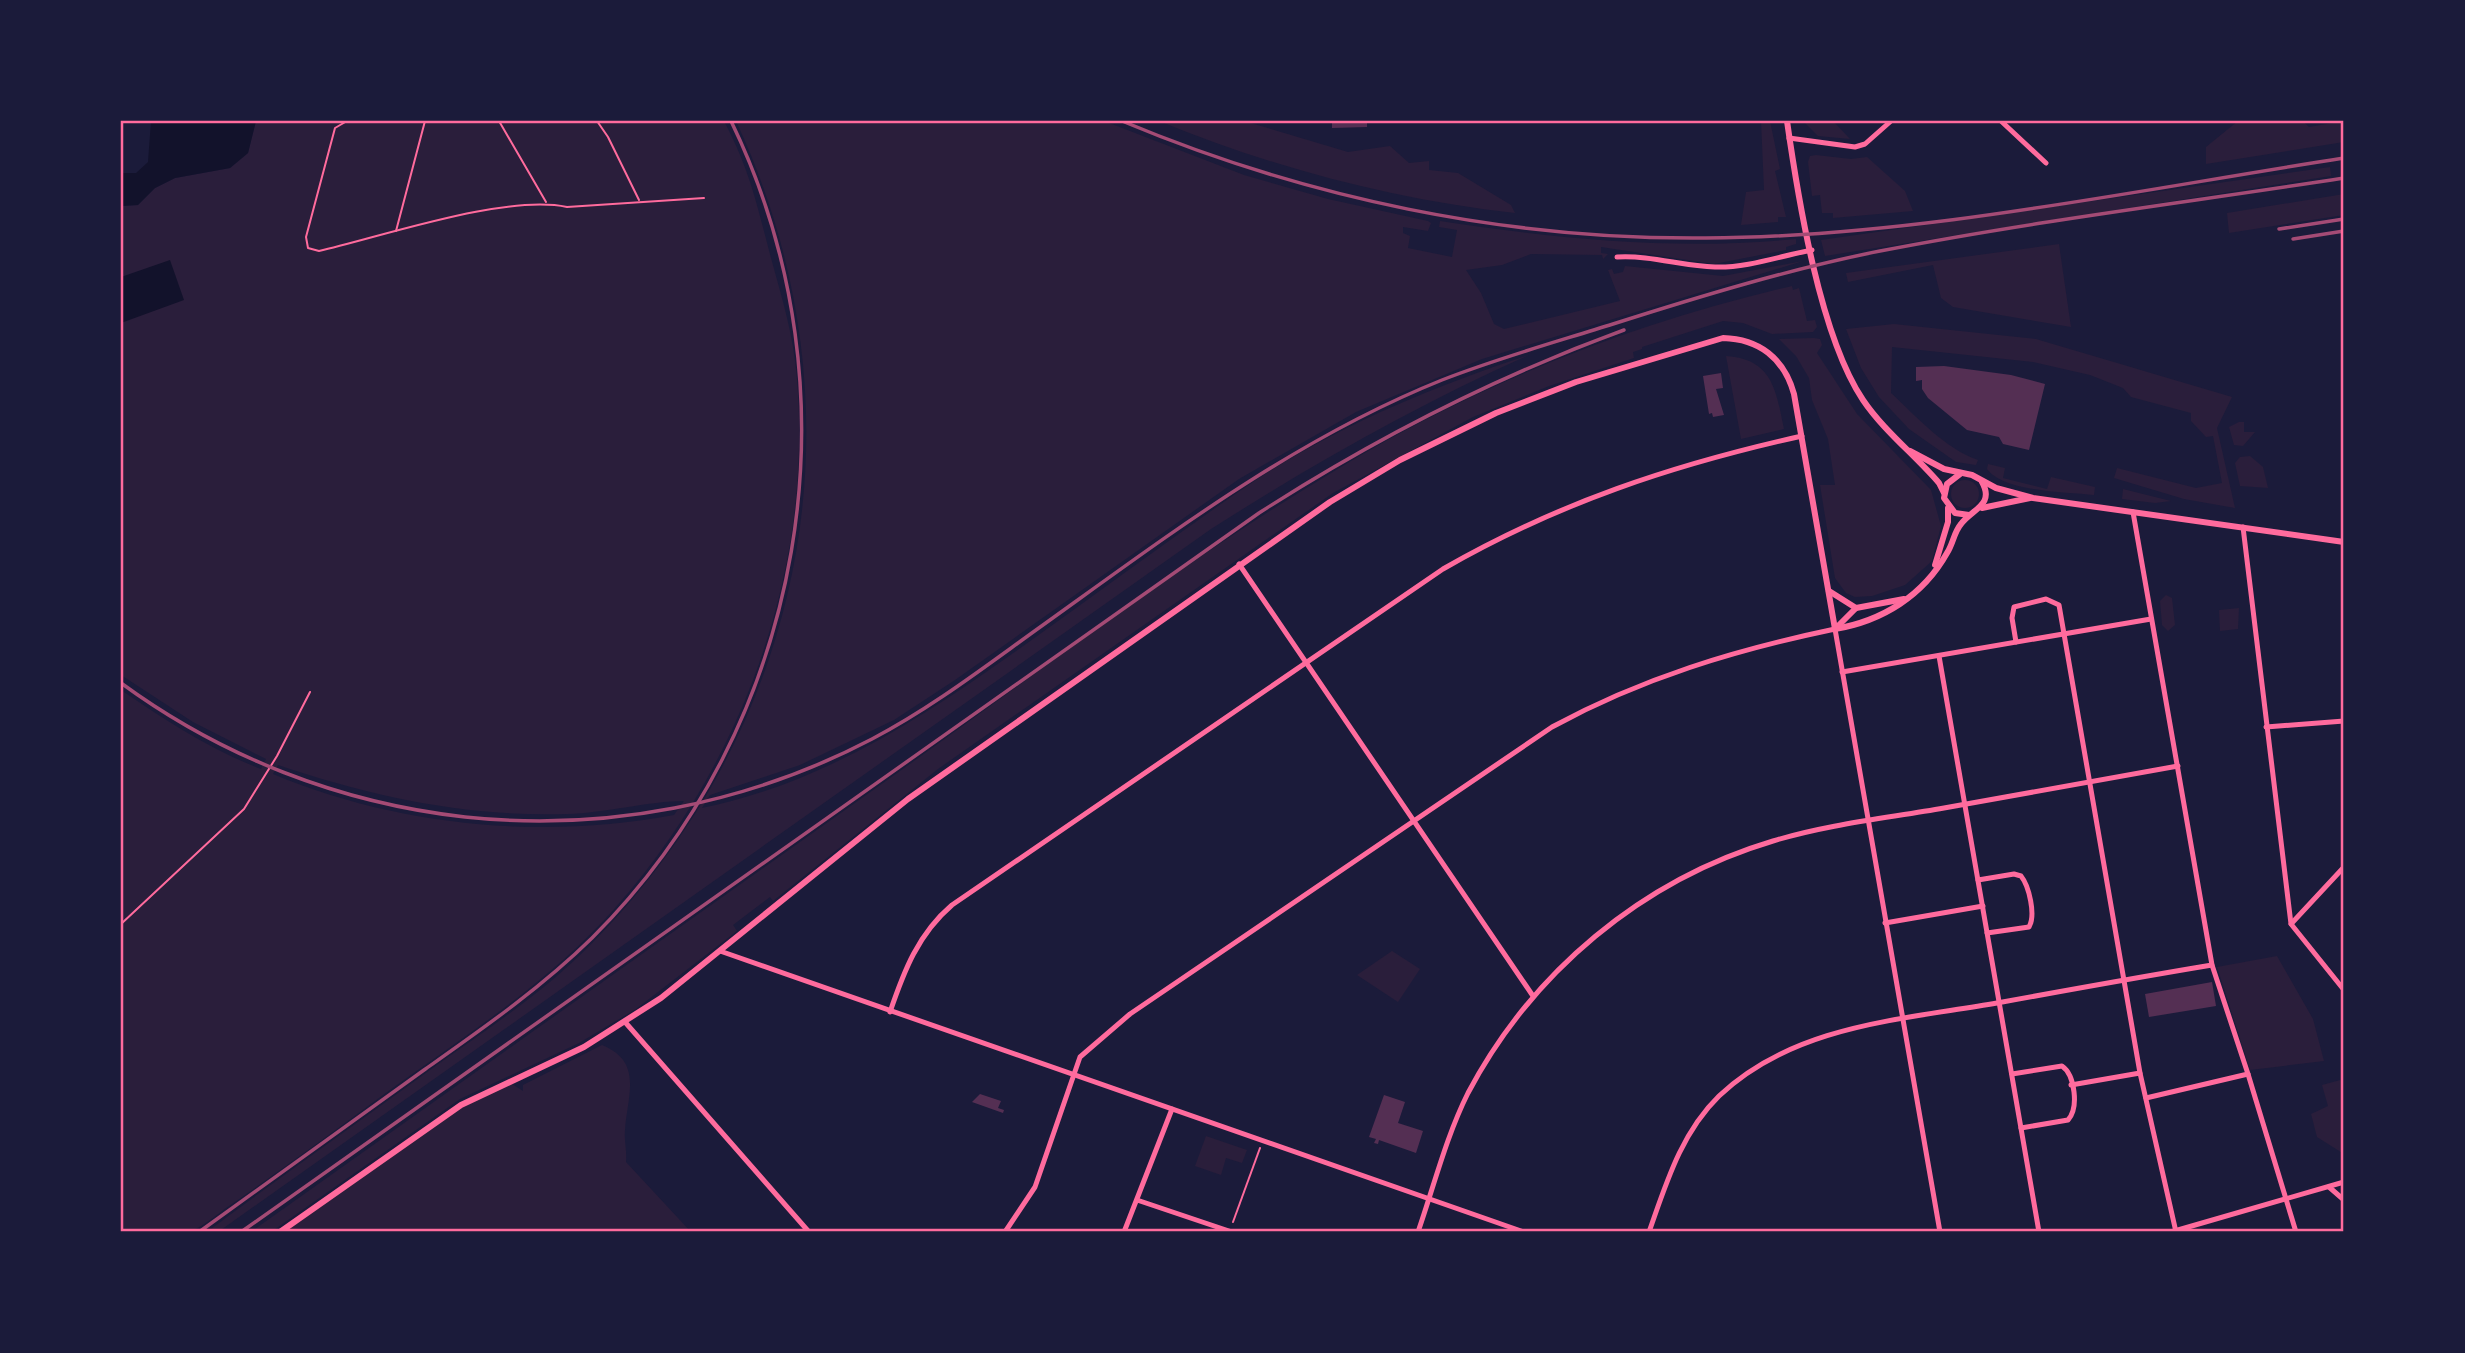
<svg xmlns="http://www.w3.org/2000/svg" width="2465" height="1353" font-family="Merriweather,serif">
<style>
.green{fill:#2a1e3b;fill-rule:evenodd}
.water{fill:#12122b}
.building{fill:#542f53}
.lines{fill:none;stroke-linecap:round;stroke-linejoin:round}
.path{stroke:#ff6b9d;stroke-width:2}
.minor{stroke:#ff6b9d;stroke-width:5}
.tertiary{stroke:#ff6b9d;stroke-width:6}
.rail{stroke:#a44b75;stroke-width:3.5}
.neatline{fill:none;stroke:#ff6b9d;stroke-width:2.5}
</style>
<rect width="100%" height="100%" fill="#1b1b3a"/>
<g class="green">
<path d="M256 121H724C750 170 757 205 771 258 782 298 794 337 797 379 813 571 742 765 615 908 549 983 463 1037 383 1095 332 1133 281 1170 229 1206 217 1214 200 1230 186 1232 165 1235 142 1232 121 1232V690C165 720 211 750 261 769L266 759 193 722 121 675V206L138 205 155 188 175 178 230 168 248 153ZM278 765C373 797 467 817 567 814 605 813 650 801 684 801L674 815C542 840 397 826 273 774Z"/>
<path d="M736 121H1104L1244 175 1328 199 1428 221 1431 223 1428 231 1403 227V233L1410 236 1408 248 1452 257 1457 230 1439 227 1440 221C1559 239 1676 251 1796 239V244L1786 247V250L1714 264 1601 247V253L1608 254 1603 259 1602 255 1531 254 1502 265 1466 270 1481 293 1494 324 1504 329 1620 301 1608 270 1612 269 1614 274 1623 272 1625 266 1723 276 1803 261 1482 359 1356 412 1239 479 955 680 894 720 800 765 710 795 702 808C825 783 926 715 1026 644 1104 589 1180 531 1259 478 1342 424 1435 386 1529 355 1417 405 1313 464 1211 529L218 1232H207C280 1177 356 1124 430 1070 480 1034 534 999 578 957 808 735 871 411 736 121Z"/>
<path d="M1159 121H1244L1348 152 1390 146 1409 163 1429 161V170L1458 173 1511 205 1515 213C1394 200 1271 167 1159 121Z"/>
<path d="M1761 121H1770L1780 169 1775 171 1786 217H1778V222L1741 225 1746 192 1764 190Z"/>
<path d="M1803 121H1833L1850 139 1818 136Z"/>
<path d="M2238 121H2303L2309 127 2344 121V142L2206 164V147Z"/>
<path d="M1816 155 1851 159 1867 157 1905 191 1913 211 1833 218V213H1822L1820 195 1812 196 1808 162 1810 156Z"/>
<path d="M2330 167 2331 176 1825 256 1821 240Z"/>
<path d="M2344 194V215L2229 233 2227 213Z"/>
<path d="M2059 244 2071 327 1953 307 1941 298 1933 265 1848 282 1846 273Z"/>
<path d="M1792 286 1793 290 1799 288 1807 321 1815 320 1817 327 1813 332 1772 334 1743 323 1723 321 1642 347V349L1633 352 1634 358 1549 386 1473 417 1333 493 938 769 773 901 770 897 733 925 737 931 636 1009 579 1043 460 1099 271 1232H251C467 1078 683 925 900 771 1061 656 1218 535 1391 438 1516 369 1654 318 1792 286Z"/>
<path d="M1894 324 2036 339 2232 397 2217 428 2235 508 2184 499 2114 478 2117 468 2196 488 2222 483 2213 436 2206 437 2191 421V413L2131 397 2123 388 2090 375 2033 362 1892 347 1891 393C1917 417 1944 448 1978 460L1976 465 1956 462 1909 429 1879 397 1861 368 1846 329Z"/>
<path d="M1814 338 1820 339 1822 345 1817 353 1857 414 1931 490 1941 526 1932 561 1905 585 1872 596 1855 597 1846 593 1835 578 1820 485H1835L1828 439 1812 400 1809 378 1796 356 1779 339Z"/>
<path d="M1726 356C1773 359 1776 391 1784 429L1741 439Z"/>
<path d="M2239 422H2244V432H2255L2243 446 2234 445 2229 427Z"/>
<path d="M2250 456 2263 467 2268 488 2240 486 2235 463 2240 457Z"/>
<path d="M1988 464 2005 468 2003 478 2047 489 2051 477 2095 487 2094 495C2066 492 2004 492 1987 469Z"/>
<circle cx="1965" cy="494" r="14"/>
<path d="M2123 489 2171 501 2155 503 2122 499Z"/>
<path d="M2166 595 2172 598 2175 625 2168 631 2162 625 2160 601Z"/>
<path d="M2239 608 2238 629 2220 631 2219 610Z"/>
<path d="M1392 951 1420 969 1398 1002 1357 975Z"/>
<path d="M2277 956 2313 1019 2324 1061 2250 1070 2217 967Z"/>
<path d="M602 1045C644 1062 627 1096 625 1130 624 1141 627 1150 626 1162L691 1232H280L433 1124 509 1082 523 1091V1085Z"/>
<path d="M2344 1079V1154L2317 1137 2311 1114 2328 1106 2322 1085Z"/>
<path d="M1206 1136 1247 1150 1242 1163 1226 1158 1221 1175 1195 1166Z"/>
</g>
<g class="water">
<path d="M151 121H256L248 153 230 168 175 178 155 188 138 205 121 206V173H136L148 162Z"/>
<path d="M170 260 184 300 121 323V277Z"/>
</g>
<g class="building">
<path d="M1332 121H1367V127L1332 128Z"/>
<path d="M1944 366 2011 375 2045 384 2029 450 2003 444 1999 437 1967 430 1928 398 1922 389V380L1916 381V367Z"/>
<path d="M1721 373 1723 388 1716 389 1724 415 1713 417 1712 413 1709 414 1703 376Z"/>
<path d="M2212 982 2216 1006 2149 1017 2145 994Z"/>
<path d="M980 1094 1001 1101 998 1108 1004 1110 1003 1113 972 1102Z"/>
<path d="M1384 1095 1405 1102 1398 1123 1423 1131 1416 1153 1379 1140 1378 1144 1374 1143 1376 1139 1369 1137Z"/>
</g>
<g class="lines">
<g class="path">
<path d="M347 121 335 128 306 237 308 248 319 251C384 236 505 194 567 207L704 198"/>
<path d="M499 121 546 202"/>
<path d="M597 121 608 137 639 200"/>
<path d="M396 231 425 121"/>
<path d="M121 924 244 809 277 756 310 692"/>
<path d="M1233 1222 1260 1148"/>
</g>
<g class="minor">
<path d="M2001 121 2046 163"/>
<path d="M1789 138 1855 147 1865 144 1891 121"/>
<path d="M1617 257C1651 255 1682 266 1715 267 1747 268 1780 256 1812 250"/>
<path d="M2133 512 2212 965 2248 1074 2146 1098"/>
<path d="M2243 527 2291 924 2344 990"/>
<path d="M1239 564 1533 996"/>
<path d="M2016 642 2012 618 2014 607 2046 599 2059 605 2140 1073 2176 1232"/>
<path d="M1939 656 2039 1232"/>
<path d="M1842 672 2151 619"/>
<path d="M2266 727 2344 721"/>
<path d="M1978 880 2014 874 2021 876C2029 886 2036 915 2029 927L1987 933"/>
<path d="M1885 923 1983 906"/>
<path d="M2291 924 2344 867"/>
<path d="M720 951 1524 1232"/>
<path d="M890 1012C904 971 918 934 952 905L1443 569C1558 503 1672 465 1802 436"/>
<path d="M625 1022 809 1232"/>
<path d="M2012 1074 2062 1066C2075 1075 2079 1108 2068 1120L2021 1128"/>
<path d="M2248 1074 2296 1232"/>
<path d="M2071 1085 2140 1073"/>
<path d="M2329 1187 2344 1200"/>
<path d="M1137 1200 1232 1232"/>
<path d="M1005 1232 1035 1187 1080 1057 1130 1014 1552 727C1642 678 1735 650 1835 629L1940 1232"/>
<path d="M1124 1232 1172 1109"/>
<path d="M1418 1232C1434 1186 1446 1137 1468 1093 1532 972 1642 880 1773 841 1829 824 1888 818 1944 808 2022 794 2100 780 2178 766"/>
<path d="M1649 1232C1666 1184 1681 1133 1719 1096 1794 1025 1900 1020 1997 1003 2068 990 2140 977 2212 965"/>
<path d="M2171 1232 2344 1182"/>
</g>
<g class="tertiary">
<path d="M1787 121C1798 198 1820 336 1863 400 1884 431 1915 455 1939 483L1944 493"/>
<path d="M1910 451 1944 469 1972 475 1996 488 2033 498 2344 542"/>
<path d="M1960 474 1947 484 1944 498 1955 513 1969 515"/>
<path d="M1982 508 2030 498"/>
<path d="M1935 565 1948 522V508"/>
<path d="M1829 591 1856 608"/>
<path d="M1837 627 1856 608 1904 599"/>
<path d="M1835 629C1882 621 1923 596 1947 553 1953 544 1954 532 1961 524 1972 509 1995 505 1982 482"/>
<path d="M280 1232 461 1105 584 1047 661 998 908 799 1330 502 1400 460 1496 413 1576 382 1723 338C1759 339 1784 358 1794 394L1835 629"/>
</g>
<g class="rail">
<path d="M1122 121C1306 198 1506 240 1706 238 1916 237 2136 190 2344 158"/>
<path d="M2279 229 2344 219"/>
<path d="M2293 239 2344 231"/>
<path d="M121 683C222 757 340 803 465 817 605 832 748 804 872 739 933 707 987 665 1043 625 1170 534 1295 439 1442 380 1498 358 1556 342 1613 324 1701 296 1790 269 1880 251 2034 221 2190 202 2344 178"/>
<path d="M199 1232C274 1178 349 1124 424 1070 482 1029 541 988 592 938 806 725 863 393 731 121"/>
<path d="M241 1232 1259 513C1374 439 1495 377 1624 330"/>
</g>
</g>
<rect width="2465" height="1353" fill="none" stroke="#1b1b3a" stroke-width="245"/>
<rect x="122" y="122" width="2220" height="1108" class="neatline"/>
</svg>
